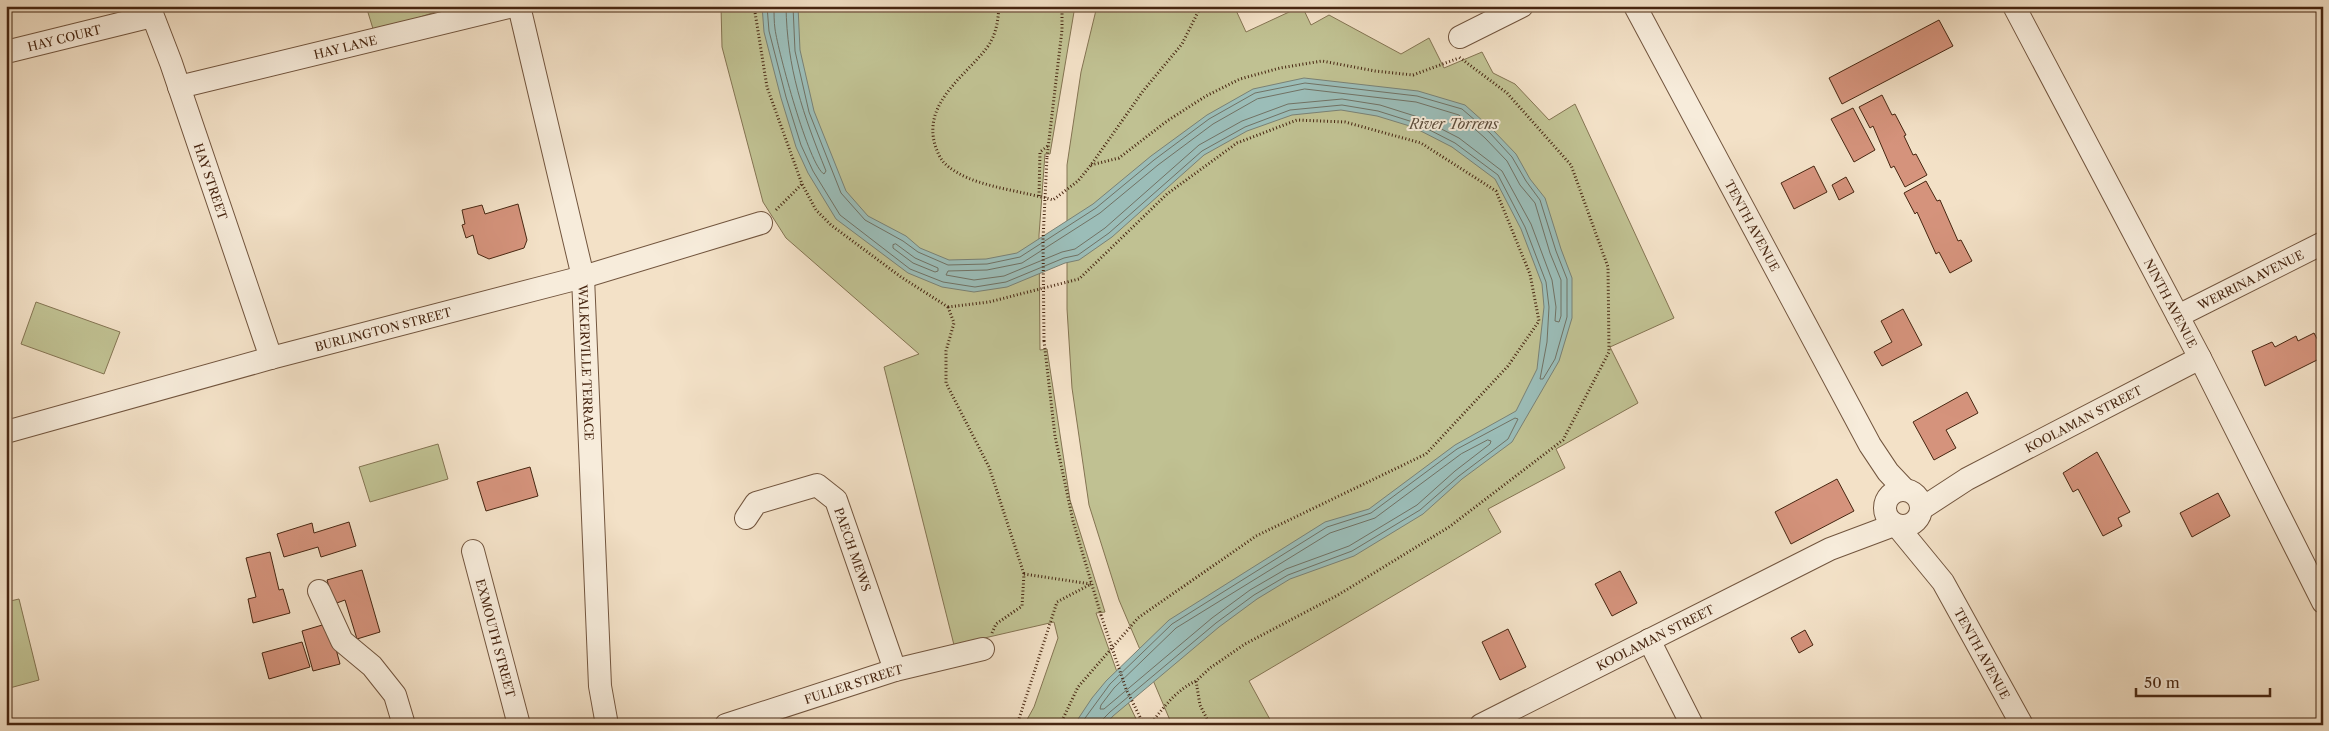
<svg xmlns="http://www.w3.org/2000/svg" width="2329" height="731" font-family="'Libre Caslon Text',serif">
<style>
.green{fill:#c0c192;stroke:#847452}
.water{fill:#9bbdb8;stroke:#798175}
.lines{fill:none;stroke-linecap:round;stroke-linejoin:round}
.shore{stroke:#717264;stroke-width:1}
.building{fill:#d5937c;stroke:#472611}
.minor-casing{stroke:#72553e;stroke-width:24}
.path{stroke:#472611;stroke-width:3;stroke-dasharray:1 2.5;stroke-linecap:butt}
.minor{stroke:#f7ecdb;stroke-width:22}
.path-bridge{stroke:#472611;stroke-width:3;stroke-dasharray:1 2.5;stroke-linecap:butt}
.labels{text-anchor:middle;dominant-baseline:central;stroke-width:4;stroke-linejoin:round;paint-order:stroke}
.street-label{font-size:12px;fill:#472611;stroke:#f7ecdb}
.water-label{font-size:14px;font-style:italic;fill:#5c4c3b;stroke:#f7ecdb}
</style>
<rect width="100%" height="100%" fill="#f3e1c7"/>
<filter id="stains"><feTurbulence type="fractalNoise" baseFrequency=".004" numOctaves="4"/><feColorMatrix values="0 0 0 0 .2 0 0 0 0 .09 0 0 0 0 .02 0 0 0 .5 -.17"/></filter>
<radialGradient id="worn" r=".72"><stop offset=".6" stop-color="#630" stop-opacity="0"/><stop offset="1" stop-color="#630" stop-opacity=".3"/></radialGradient>
<g class="green">
<path d="M366 6H454L374 32Z"/>
<path d="M721 6H1075L1050 154H1045L1039 235 1040 350 1047 349 1070 500 1105 612 1096 613 1127 700 1139 725H1024L1034 707 1058 638 1054 622 954 645 884 367 919 354 786 238 763 202 722 47Z"/>
<path d="M1097 6H1234L1246 32 1302 6 1311 25 1329 15 1401 54 1429 38 1444 68 1482 52 1493 73 1515 84 1549 120 1575 104 1674 318 1610 347 1638 403 1556 449 1565 468 1488 509 1501 532 1249 681 1273 725H1172L1119 600 1089 505 1072 388 1067 309V165L1081 72Z"/>
<path d="M36 302 120 332 104 374 21 344Z"/>
<path d="M438 444 448 479 370 502 359 467Z"/>
<path d="M19 599 39 680 6 689V602Z"/>
</g>
<path class="water" d="M762 6H798L800 50 814 111 846 191 868 216 906 236 920 248 949 260 986 259 1017 253 1093 204 1151 156 1207 115 1253 89 1304 78 1418 91 1465 105 1493 130 1516 154 1530 179 1545 198 1561 249 1572 278V318L1559 361 1512 442 1462 479 1423 514 1354 556 1290 579 1257 599 1219 627 1113 716 1105 725H1074L1092 698 1106 681 1169 620 1325 522 1369 509 1455 445 1516 411 1537 369 1544 307 1542 284 1521 229 1495 179 1452 147 1413 127 1377 116 1341 110 1292 115 1247 131 1204 155 1112 237 1079 260 1065 263 1007 287 974 292 942 287 908 273 836 219 808 173 796 147 781 98 764 32Z"/>
<g class="lines">
<g class="shore">
<path d="M767 6 769 31 786 97 801 145 813 171 840 215 910 269 943 282 975 287 1006 282 1064 258 1078 255 1109 233 1202 151 1245 127 1290 110 1342 105 1378 111 1416 123 1455 143 1498 175 1525 227 1546 282 1549 307 1547 342 1540 379H1543L1555 359 1567 317V279L1556 251 1540 200 1526 181 1512 157 1490 133 1462 109 1417 96 1305 83 1255 93 1209 119 1154 160 1096 208 1020 257 987 264 948 265 918 252 903 241 865 220 841 193 809 112 795 51 793 6"/>
<path d="M774 6C774 14 774 22 775 29 778 51 809 166 824 174L826 171C803 114 787 69 786 6"/>
<path d="M1305 89 1416 102 1459 115 1485 138 1507 161 1520 185 1535 203 1550 253 1561 280V316L1559 322 1555 321 1556 307 1552 280 1531 224 1502 171 1459 138 1418 117 1380 105 1342 99 1288 104 1242 121 1199 145 1105 228 1075 249 1062 252 1004 276 974 280 946 275 948 271 987 270 1022 263 1100 213 1158 165 1213 124 1257 99Z"/>
<path d="M896 244 915 258 938 268V271L935 272 913 263 893 248V245Z"/>
<path d="M1488 440 1491 441 1490 444 1455 471 1417 505 1349 546 1286 569 1250 590 1212 618 1104 709H1100L1101 705 1114 688 1176 628 1330 533 1375 518 1461 454Z"/>
<path d="M1080 725 1110 684 1172 624 1327 527 1371 513 1457 449 1515 418 1518 419 1508 439 1459 476 1420 510 1352 551 1288 575 1254 595 1216 623 1110 712 1102 720V725"/>
</g>
</g>
<g class="building">
<path d="M1939 20 1953 46 1842 104 1829 78Z"/>
<path d="M1882 95 1892 115 1895 114 1906 135 1904 136 1913 155 1916 154 1927 175 1905 187 1894 166 1891 168 1873 126 1870 128 1859 107Z"/>
<path d="M1853 108 1875 150 1854 162 1831 119Z"/>
<path d="M1814 166 1827 192 1794 209 1781 183Z"/>
<path d="M1846 177 1854 192 1839 200 1832 185Z"/>
<path d="M1926 181 1937 201 1940 200 1958 241 1961 240 1972 261 1950 273 1939 252 1936 254 1917 212 1915 214 1904 193Z"/>
<path d="M518 204 527 240 524 248 489 259 478 254 473 235 466 238 462 225 465 224 462 210 482 205 485 214Z"/>
<path d="M1903 309 1922 345 1882 366 1874 352 1892 342 1881 321Z"/>
<path d="M2314 333 2323 350V357L2265 386 2252 351 2272 342 2275 347 2296 336 2298 341Z"/>
<path d="M1967 392 1978 413 1946 430 1956 448 1934 460 1913 422Z"/>
<path d="M2097 452 2130 512 2118 518 2122 526 2103 536 2078 489 2073 492 2063 473Z"/>
<path d="M530 467 538 496 486 511 477 482Z"/>
<path d="M1837 479 1854 511 1791 544 1775 512Z"/>
<path d="M2218 493 2230 516 2192 537 2180 513Z"/>
<path d="M349 522 356 546 321 557 318 547 284 557 277 534 312 523 314 533Z"/>
<path d="M270 552 279 590 283 589 290 613 253 623 248 599 256 597 246 558Z"/>
<path d="M362 570 380 632 357 639 345 600 334 604 327 580Z"/>
<path d="M1620 571 1637 603 1612 616 1595 584Z"/>
<path d="M329 623 340 664 313 671 302 631Z"/>
<path d="M1508 629 1526 667 1500 680 1482 642Z"/>
<path d="M1805 630 1813 645 1799 653 1791 638Z"/>
<path d="M302 642 310 667 269 679 262 653Z"/>
</g>
<g class="lines">
<g class="minor-casing">
<g id="minor">
<path id="s1" d="M149 6 171 63 271 358"/>
<path id="s2" d="M519 6 583 277 600 686 607 725"/>
<path id="s3" d="M1635 6 1870 445 1888 472 1905 490"/>
<path id="s4" d="M2014 6 2200 358 2323 602"/>
<path d="M1460 37 1522 6"/>
<path id="s5" d="M6 52 152 16"/>
<path id="s6" d="M179 87 513 6"/>
<path id="s7" d="M2178 316 2323 243"/>
<path id="s8" d="M6 432 271 358 583 277 761 223"/>
<circle cx="1903" cy="508" r="18"/>
<path id="s9" d="M1921 509 1967 479 2200 358"/>
<path id="s10" d="M746 518 756 503 817 485 836 500 895 670"/>
<path id="s11" d="M1897 526 1943 582 2022 725"/>
<path id="s12" d="M473 551 519 725"/>
<path d="M319 591 342 641 372 666 395 695 404 725"/>
<path d="M1649 640 1692 725"/>
<path id="s13" d="M726 725 895 670 983 649"/>
<path id="s14" d="M1481 725 1830 549 1894 525"/>
</g>
</g>
<g class="path">
<path d="M754 6 767 87 802 184 816 210 831 225 901 277 948 307"/>
<path d="M999 6C998 22 996 36 986 49 964 77 923 103 935 145 940 160 944 165 958 173 981 187 1026 192 1053 200L1078 181 1091 165 1143 91 1182 44 1201 6"/>
<path d="M1047 157 1062 30V6"/>
<path d="M1091 165 1119 158 1167 121 1206 96 1240 79 1280 68 1322 61 1375 71 1413 75 1459 58"/>
<path d="M1039 196 1040 152 1049 145"/>
<path d="M776 210 802 184"/>
<path d="M948 307 989 302 1079 279 1167 194 1237 143 1297 120 1345 122 1421 143 1496 191 1530 274 1539 321 1508 366 1426 454 1256 536 1138 618 1078 687 1060 725"/>
<path d="M948 307 954 323 946 351V383L989 467 1024 574"/>
<path d="M1044 341 1055 436 1073 521 1101 615"/>
<path d="M992 633 996 624 1022 606 1024 574 1091 584"/>
<path d="M1017 725 1057 602 1091 584"/>
<path d="M1150 725C1163 708 1176 690 1196 681"/>
<path d="M1210 725 1200 705 1196 681 1210 668 1245 644 1338 595 1449 527 1563 440 1609 352 1608 267 1571 165 1507 93 1459 57"/>
</g>
<use href="#minor" class="minor"/>
<g class="path-bridge">
<path d="M1044 341 1043 240 1047 157"/>
<path d="M1101 615 1126 689 1144 725"/>
</g>
</g>
<g class="labels">
<g class="street-label">
<text stroke="none"><textPath href="#s5" startOffset="60">HAY COURT</textPath></text>
<text stroke="none"><textPath href="#s6" startOffset="171">HAY LANE</textPath></text>
<text stroke="none"><textPath href="#s1" startOffset="186">HAY STREET</textPath></text>
<text stroke="none"><textPath href="#s3" startOffset="249">TENTH AVENUE</textPath></text>
<text stroke="none"><textPath href="#s7" startOffset="81">WERRINA AVENUE</textPath></text>
<text stroke="none"><textPath href="#s4" startOffset="336">NINTH AVENUE</textPath></text>
<text stroke="none"><textPath href="#s8" startOffset="391">BURLINGTON STREET</textPath></text>
<text stroke="none"><textPath href="#s2" startOffset="364">WALKERVILLE TERRACE</textPath></text>
<text stroke="none"><textPath href="#s9" startOffset="186">KOOLAMAN STREET</textPath></text>
<text stroke="none"><textPath href="#s10" startOffset="158">PAECH MEWS</textPath></text>
<text stroke="none"><textPath href="#s14" startOffset="195">KOOLAMAN STREET</textPath></text>
<text stroke="none"><textPath href="#s12" startOffset="90">EXMOUTH STREET</textPath></text>
<text stroke="none"><textPath href="#s11" startOffset="154">TENTH AVENUE</textPath></text>
<text stroke="none"><textPath href="#s13" startOffset="134">FULLER STREET</textPath></text>
</g>
<g class="water-label">
<text x="1454" y="124">River Torrens</text>
</g>
</g>
<rect width="2329" height="731" fill="none" stroke="#f3e1c7" stroke-width="25"/>
<rect x="8" y="8" width="2314" height="716" fill="none" stroke="#472611" stroke-width="2.5"/>
<rect x="12" y="12" width="2304" height="706" fill="none" stroke="#472611"/>
<path d="M2136 688v8h134v-8" fill="none" stroke="#472611" stroke-width="2.5"/>
<text x="2144" y="688" font-size="15" fill="#472611" stroke="#f7ecdb" stroke-width="4" paint-order="stroke">50 m</text>
<rect width="100%" height="100%" filter="url(#stains)"/>
<rect width="100%" height="100%" fill="url(#worn)"/>
</svg>
